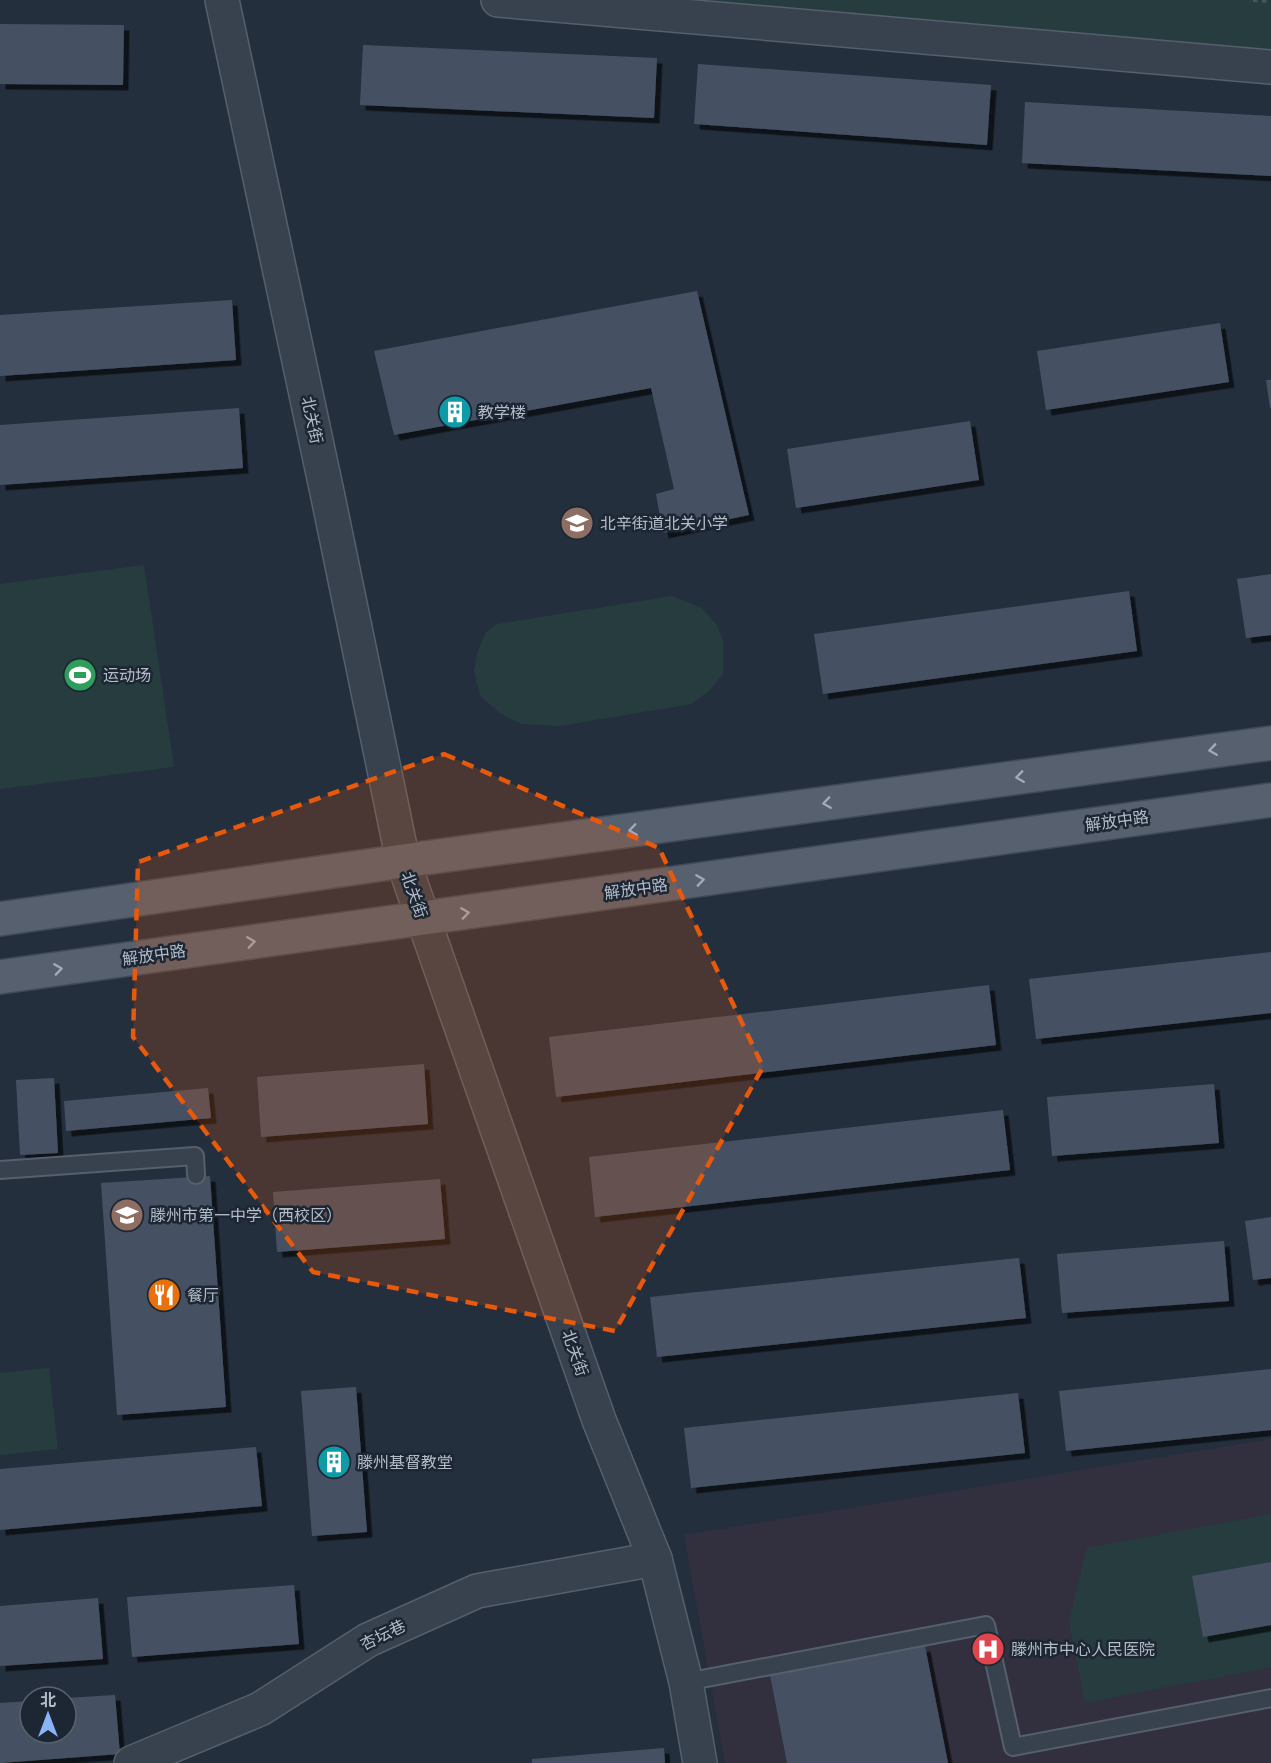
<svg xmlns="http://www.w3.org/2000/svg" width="1271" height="1763" font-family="'Public Sans','Noto Sans SC',sans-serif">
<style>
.medical{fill:#32303f}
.green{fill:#263c3f}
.building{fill:#455162;filter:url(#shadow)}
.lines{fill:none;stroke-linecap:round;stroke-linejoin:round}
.service-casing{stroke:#565f6c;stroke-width:20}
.minor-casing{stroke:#565f6c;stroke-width:36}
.primary-casing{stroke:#414a57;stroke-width:36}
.path{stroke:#44595c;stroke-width:4;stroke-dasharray:4.5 4.5;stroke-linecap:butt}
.service{stroke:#38414e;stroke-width:16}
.minor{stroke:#38414e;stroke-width:33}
.primary{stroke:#56606e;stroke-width:33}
.oneway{stroke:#a1aab7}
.marked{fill:#e8590c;fill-opacity:0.2;stroke:#e8590c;stroke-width:4.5;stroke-dasharray:12 8;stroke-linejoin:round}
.labels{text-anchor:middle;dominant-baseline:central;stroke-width:5;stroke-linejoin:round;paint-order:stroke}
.poi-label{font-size:16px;fill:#b4bcc9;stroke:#1d2633;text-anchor:start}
.street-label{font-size:16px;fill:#b4bcc9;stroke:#1d2633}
</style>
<defs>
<filter id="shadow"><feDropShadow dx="5.5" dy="5.5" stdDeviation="0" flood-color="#0009"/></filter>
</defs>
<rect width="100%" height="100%" fill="#242f3e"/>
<path class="medical" d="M1271 1439V1763H725L684 1535Z"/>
<g class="green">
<path d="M705 0H1271V51Z"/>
<path d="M144 565 174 767 0 789V584Z"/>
<path d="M672 596 702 608 717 625 723 641V674L709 691 691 704 559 726 521 724 500 713 480 696 474 671 478 650 486 632 497 624Z"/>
<path d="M49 1368 58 1449 0 1455V1373Z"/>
<path d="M1271 1514V1667L1085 1703 1069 1621 1087 1548Z"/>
</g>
<g class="building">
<path d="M0 24 124 25 123 85 0 84Z"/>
<path d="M363 45 657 58 654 118 360 105Z"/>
<path d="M698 64 991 85 987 145 694 124Z"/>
<path d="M1025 102 1271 116V176L1022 163Z"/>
<path d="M697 291 749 515 663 533 656 494 674 489 651 388 394 435 374 351Z"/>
<path d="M232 300 236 360 0 376V315Z"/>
<path d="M1220 323 1229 382 1046 410 1037 351Z"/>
<path d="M1266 380H1271V408H1270Z"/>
<path d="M239 408 243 468 0 485V425Z"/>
<path d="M970 421 979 480 796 508 787 449Z"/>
<path d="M1271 574V635L1246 638 1237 579Z"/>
<path d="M1129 591 1137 651 823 694 814 634Z"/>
<path d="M1271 952V1013L1036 1039 1029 979Z"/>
<path d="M989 985 996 1045 556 1097 549 1037Z"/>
<path d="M424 1064 428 1124 261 1137 257 1077Z"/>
<path d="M54 1078 58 1153 20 1155 16 1080Z"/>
<path d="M1214 1084 1219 1143 1052 1156 1047 1097Z"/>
<path d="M208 1088 211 1118 66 1131 64 1101Z"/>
<path d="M1003 1110 1010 1170 595 1217 589 1157Z"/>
<path d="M210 1176 226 1407 117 1415 101 1183Z"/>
<path d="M440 1179 445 1239 277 1252 273 1192Z"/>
<path d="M1271 1217V1278L1253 1280 1245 1221Z"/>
<path d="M1224 1241 1229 1301 1062 1313 1057 1254Z"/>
<path d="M1019 1258 1026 1318 657 1357 650 1297Z"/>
<path d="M1271 1369V1430L1066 1451 1059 1391Z"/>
<path d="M356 1387 367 1532 312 1536 301 1391Z"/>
<path d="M1018 1393 1025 1453 691 1488 684 1428Z"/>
<path d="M256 1447 262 1506 0 1530V1469Z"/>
<path d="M1271 1562V1625L1203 1637 1192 1576Z"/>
<path d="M294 1585 299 1644 132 1657 127 1597Z"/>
<path d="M98 1598 103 1659 0 1666V1606Z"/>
<path d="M925 1646 948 1763H787L770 1675Z"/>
<path d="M115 1695 120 1754 0 1763V1703L30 1701V1733H66V1698Z"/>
<path d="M664 1748 665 1763H532V1759Z"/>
</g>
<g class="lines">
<g class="service-casing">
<g id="service">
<path d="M0 1170 195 1156 196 1175"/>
<path d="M686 1682 986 1625 1013 1747 1271 1698"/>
</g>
</g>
<g class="minor-casing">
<g id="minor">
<path d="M222 0 328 497 403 861 599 1420 655 1559 686 1682 700 1763"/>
<path d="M498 0 1271 67"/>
<path d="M131 1763 260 1709 368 1640 477 1591 655 1559"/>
</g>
</g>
<g class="primary-casing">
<g id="primary">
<path d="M0 919 403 861 1271 743"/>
<path d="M0 977 1271 800"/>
</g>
</g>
<path class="path" d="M1253 0 1271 1"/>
<use href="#service" class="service"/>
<use href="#minor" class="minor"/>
<use href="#primary" class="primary"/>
</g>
<defs><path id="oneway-chevron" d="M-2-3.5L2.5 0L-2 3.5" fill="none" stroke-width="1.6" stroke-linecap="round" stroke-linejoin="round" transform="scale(1.5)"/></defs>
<g class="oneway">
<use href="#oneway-chevron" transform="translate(1213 750) rotate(172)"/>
<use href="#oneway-chevron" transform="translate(1020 777) rotate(172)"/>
<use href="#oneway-chevron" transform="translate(827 803) rotate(172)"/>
<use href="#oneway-chevron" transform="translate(633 830) rotate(172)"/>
<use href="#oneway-chevron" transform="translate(700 880) rotate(-8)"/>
<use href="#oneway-chevron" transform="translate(465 913) rotate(-8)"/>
<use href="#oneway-chevron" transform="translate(251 942) rotate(-8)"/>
<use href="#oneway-chevron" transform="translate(58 969) rotate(-8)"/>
</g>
<path class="marked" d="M444 754 659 848 763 1067 615 1331 313 1272 133 1037 138 862Z"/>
<defs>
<g id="building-disc" transform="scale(1.725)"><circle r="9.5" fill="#0f9aa8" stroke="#1d2633"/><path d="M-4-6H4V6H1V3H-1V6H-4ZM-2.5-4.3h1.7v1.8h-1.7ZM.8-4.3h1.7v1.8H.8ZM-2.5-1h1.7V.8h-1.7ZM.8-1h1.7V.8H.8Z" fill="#fff"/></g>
<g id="school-disc" transform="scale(1.725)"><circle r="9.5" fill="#8d6e63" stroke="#1d2633"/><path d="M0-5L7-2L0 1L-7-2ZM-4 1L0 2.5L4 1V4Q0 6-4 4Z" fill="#fff"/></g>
<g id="stadium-disc" transform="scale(1.725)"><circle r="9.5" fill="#2e9e5b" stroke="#1d2633"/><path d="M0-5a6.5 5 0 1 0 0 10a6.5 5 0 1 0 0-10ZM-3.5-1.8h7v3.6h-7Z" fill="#fff"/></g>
<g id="restaurant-disc" transform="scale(1.725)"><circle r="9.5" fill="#e8710a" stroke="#1d2633"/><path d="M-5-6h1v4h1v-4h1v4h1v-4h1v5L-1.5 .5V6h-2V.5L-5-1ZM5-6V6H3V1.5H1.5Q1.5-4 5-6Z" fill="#fff"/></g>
<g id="hospital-disc" transform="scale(1.725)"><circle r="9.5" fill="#e0444e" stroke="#1d2633"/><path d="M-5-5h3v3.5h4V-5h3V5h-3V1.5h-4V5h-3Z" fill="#fff"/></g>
</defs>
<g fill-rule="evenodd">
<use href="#building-disc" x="455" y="412"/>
<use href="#school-disc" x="577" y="523"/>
<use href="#stadium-disc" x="80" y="675"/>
<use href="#school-disc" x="127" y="1215"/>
<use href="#restaurant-disc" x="164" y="1295"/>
<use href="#building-disc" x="334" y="1462"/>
<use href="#hospital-disc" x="988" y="1649"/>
</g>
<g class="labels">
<g class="poi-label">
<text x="478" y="412">教学楼</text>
<text x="600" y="523">北辛街道北关小学</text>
<text x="103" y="675">运动场</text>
<text x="150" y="1215">滕州市第一中学（西校区）</text>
<text x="187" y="1295">餐厅</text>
<text x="357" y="1462">滕州基督教堂</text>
<text x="1011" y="1649">滕州市中心人民医院</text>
</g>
<g class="street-label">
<text transform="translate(312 420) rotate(78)">北关街</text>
<text transform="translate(1117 821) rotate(-8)">解放中路</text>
<text transform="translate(636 889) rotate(-8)">解放中路</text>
<text transform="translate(414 895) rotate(71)">北关街</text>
<text transform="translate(154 955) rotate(-8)">解放中路</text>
<text transform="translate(575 1353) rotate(71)">北关街</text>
<text transform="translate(383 1635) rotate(-26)">杏坛巷</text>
</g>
</g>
<g transform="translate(48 1715)"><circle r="28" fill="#1d2633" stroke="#59626f" stroke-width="1.5"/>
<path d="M0-4.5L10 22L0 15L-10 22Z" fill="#8ab4f8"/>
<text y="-9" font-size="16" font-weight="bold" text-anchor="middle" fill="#b4bcc9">北</text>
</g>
</svg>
